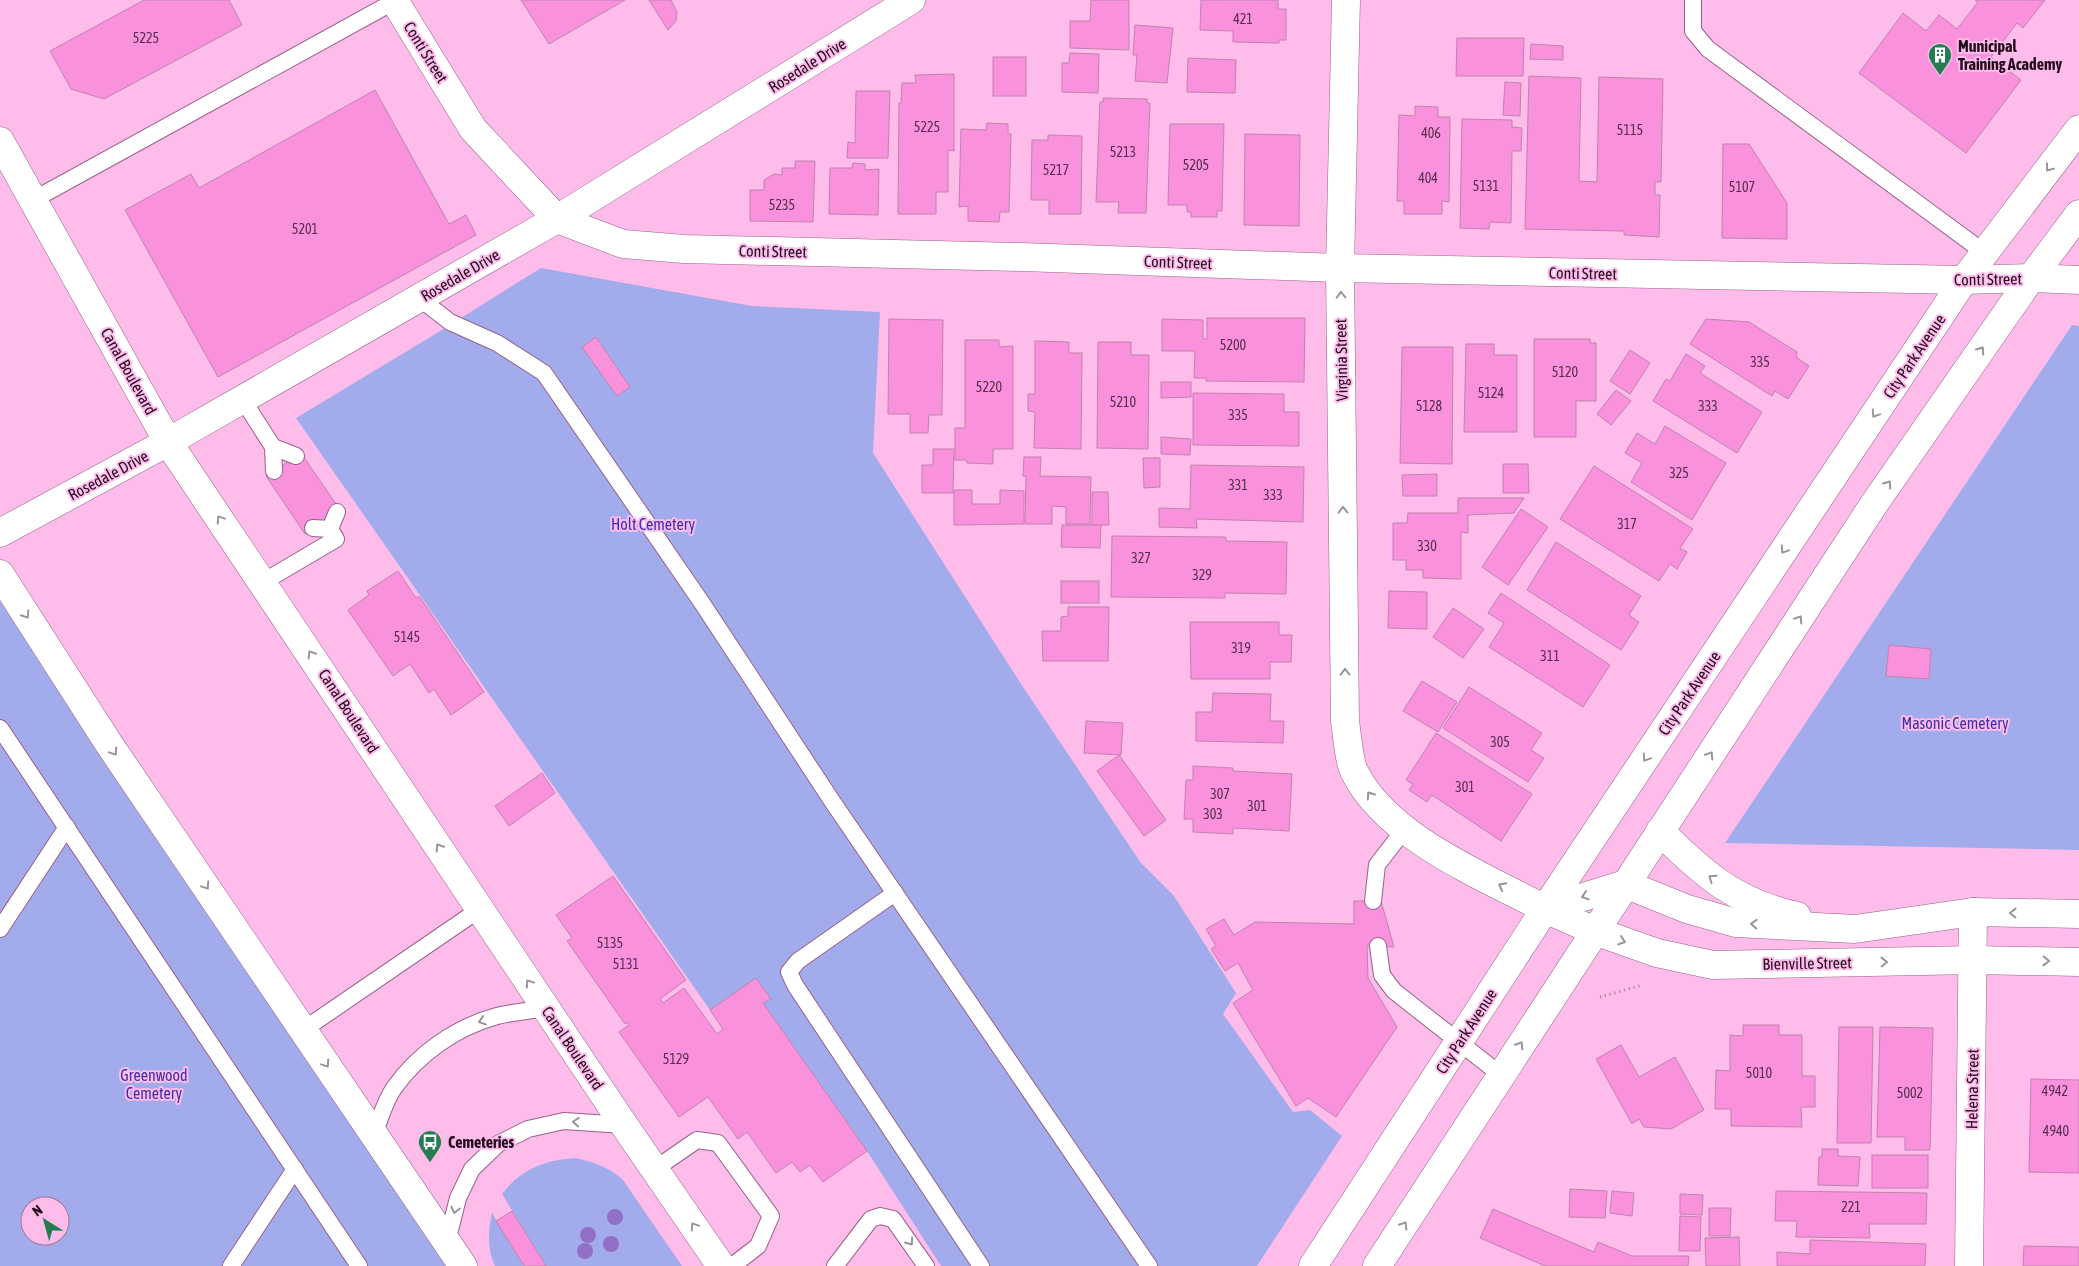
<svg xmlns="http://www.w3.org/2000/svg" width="2079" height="1266" font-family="'Asap Condensed',sans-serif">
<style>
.green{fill:#a2aced;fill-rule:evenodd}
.building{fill:#f991dd;stroke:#c083ae}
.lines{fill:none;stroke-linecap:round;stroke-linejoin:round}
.service-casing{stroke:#996089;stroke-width:18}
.minor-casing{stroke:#996089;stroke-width:29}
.tertiary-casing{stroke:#996089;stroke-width:29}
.secondary-casing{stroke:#996089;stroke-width:29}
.path{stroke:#a57597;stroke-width:3;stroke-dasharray:1 4;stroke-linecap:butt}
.service{stroke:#fff;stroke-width:16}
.minor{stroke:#fff;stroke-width:28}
.tertiary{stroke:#fff;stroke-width:28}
.secondary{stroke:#fff;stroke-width:28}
.tree{fill:#9270c7}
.oneway{stroke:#9c9299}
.labels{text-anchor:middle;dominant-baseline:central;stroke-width:4;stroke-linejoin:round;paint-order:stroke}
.number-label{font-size:14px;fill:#582d4d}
.poi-label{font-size:16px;font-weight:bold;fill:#230c1d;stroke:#fdbce9;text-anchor:start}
.street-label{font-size:16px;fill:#230c1d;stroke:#fdbce9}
.park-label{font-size:16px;fill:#3b32ac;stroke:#fdbce9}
</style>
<rect width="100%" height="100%" fill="#fdbce9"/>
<g class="green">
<path d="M541 268 752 306 880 312 873 453 1021 684 1141 863 1174 896 1236 993 1223 1014 1293 1112 1310 1110 1342 1136 1257 1266H941L867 1151 763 1003 770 998 710 1010 296 418 432 336Z"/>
<path d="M2072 325 2079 326V850L1725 843Z"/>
<path d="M0 574 463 1266H0ZM30 1206H60V1236H30Z"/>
<path d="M575 1158C594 1162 609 1167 623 1180L682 1266H546L502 1194C521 1169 545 1160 575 1158Z"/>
<path d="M492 1213 524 1266H495C487 1250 488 1230 492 1213Z"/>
</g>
<g class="building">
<path d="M144 0H229L242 25 104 99 71 89 50 51Z"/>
<path d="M521 0H625L549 44Z"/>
<path d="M649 0H671L677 12 676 21 668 30Z"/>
<path d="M1091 0H1129V50L1070 48V21H1090Z"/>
<path d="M1201 0H1278V9H1286V40H1279V43L1233 42V31L1200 30Z"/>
<path d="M1975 0H2045L2023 28 2017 23 1991 57 2021 80 1966 153 1859 73 1903 13 1926 31 1939 15 1957 29 1978 2Z"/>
<path d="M1135 25 1173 28 1167 83 1135 81 1137 55H1133Z"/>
<path d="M1457 38H1524L1523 76H1456Z"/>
<path d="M1531 44 1563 46V60L1530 59Z"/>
<path d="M1070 53 1099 54 1098 93 1062 92V63H1069Z"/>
<rect x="993" y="57" width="33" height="39"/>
<path d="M1188 58 1236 60 1235 93 1187 92Z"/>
<path d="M954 74V151L948 150V192H936V214H898L899 103H901L902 83H916L915 75Z"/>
<path d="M1529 76 1581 78 1579 181 1597 182 1599 77 1663 79 1661 182H1655V195H1660L1659 237 1624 235V231L1525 229Z"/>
<path d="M1505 82 1521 83 1520 116 1503 115Z"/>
<path d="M375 90 449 224 466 215 476 235 218 377 125 210 191 174 199 188Z"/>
<path d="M856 91H890L888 158H847L848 142 855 143Z"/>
<path d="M1103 98 1147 99V103H1150L1146 213H1118L1119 202H1096L1100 102H1103Z"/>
<path d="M1415 106 1438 107V117H1450L1449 202 1442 201V214H1404V201H1397L1399 115 1415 116Z"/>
<path d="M1462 119 1512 120V127L1522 128 1521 151H1512L1511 223 1490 222 1489 229 1460 228Z"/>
<path d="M987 123 1008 124V134H1011L1009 212H1000L999 222 968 221V206L959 207 961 129 986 130Z"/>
<path d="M1170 124H1224L1222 211H1217V217H1191V212H1187V205H1168Z"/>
<path d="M1245 134 1300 135 1299 226 1244 225Z"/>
<path d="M1048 135 1082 136 1081 214H1049V200H1031L1032 140H1048Z"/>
<path d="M1723 144H1749L1787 203V239L1722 238Z"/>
<path d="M795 161H815L813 222 750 221V190H764V180L774 174 782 175V168H795Z"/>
<path d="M853 163 865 164V170L879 169 878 215 829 214 830 168H852Z"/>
<path d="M1207 318H1305L1304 382 1206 381V378H1194L1195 351H1162V319L1203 320V339H1207Z"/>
<path d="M889 319 943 320 942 415H929L928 433H910V414H888Z"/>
<path d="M1706 319 1749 322 1797 352 1796 357 1809 366 1788 399 1775 391 1772 396 1690 344Z"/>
<path d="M596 337 630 387 617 396 582 347Z"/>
<path d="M1534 339H1590V343H1596V401H1576V437H1534Z"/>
<path d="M965 340H999V347L1013 346V449H993V464L967 463 966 460H955V428H965Z"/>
<path d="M1035 341 1069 342V353H1082L1081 449 1034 448 1035 412 1028 411V394H1035Z"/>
<path d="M1098 342H1131V355H1149L1148 449 1097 448Z"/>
<path d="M1466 344H1494V355H1517V432H1464Z"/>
<path d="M1402 347H1453L1452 464 1400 463Z"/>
<path d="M1630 350 1650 363 1630 394 1610 381Z"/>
<path d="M1686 354 1705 366 1700 373 1762 412 1737 453 1653 401 1666 379 1670 381Z"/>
<path d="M1161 382H1191V397L1161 398Z"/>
<path d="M1616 390 1631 401 1611 425 1597 414Z"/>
<path d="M1193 393 1284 394V412H1299V446L1193 445Z"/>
<path d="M1665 426 1726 463 1692 520 1631 482 1642 463 1625 453 1637 433 1655 444Z"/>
<path d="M1161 437 1191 439 1190 455 1161 454Z"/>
<path d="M933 449H954L953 493H922V465H933Z"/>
<path d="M301 453 340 510 305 534 266 476Z"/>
<path d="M1024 457H1041L1040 476 1091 477 1090 524H1066V507L1052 506V524H1025L1026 476H1023Z"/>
<path d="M1143 458H1160V487L1144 488Z"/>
<path d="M1503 464H1528L1529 493H1503Z"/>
<path d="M1191 465 1304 467 1303 522 1196 519 1197 528 1159 527V508L1190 509Z"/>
<path d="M1594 466 1693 529 1680 548 1687 552 1677 569 1670 564 1659 581 1560 519Z"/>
<path d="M1437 474V496H1403L1402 475Z"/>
<path d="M954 490H972V504H1000V490L1024 491V524L954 525Z"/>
<path d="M1092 492H1108L1109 525H1092Z"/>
<path d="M1458 498H1524L1514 513 1468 515V533L1461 532V579L1423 578V570H1406V560H1393V523H1407L1408 513H1458Z"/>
<path d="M1521 509 1548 527 1508 585 1482 567Z"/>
<path d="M1062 525H1101L1100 548 1061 547Z"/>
<path d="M1112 536 1226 537V541L1287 542 1286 594 1225 593V598L1111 597Z"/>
<path d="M1556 542 1641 596 1629 615 1639 622 1621 650 1527 590Z"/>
<path d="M398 571 416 598 419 596 484 692 451 715 434 689 429 693 410 664 393 676 348 610 369 595 367 591Z"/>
<rect x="1061" y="581" width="38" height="22"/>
<path d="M1389 591 1427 592V629L1388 628Z"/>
<path d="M1501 593 1610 665 1583 707 1489 647 1504 623 1488 613Z"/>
<path d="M1068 607H1109L1108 661H1043L1042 631H1061V617L1068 616Z"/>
<path d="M1453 608 1484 629 1463 658 1433 637Z"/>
<path d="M1190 622H1279V635H1292L1291 662H1270V679H1191Z"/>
<path d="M1889 645 1931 649 1929 679 1886 676Z"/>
<path d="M1422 681 1457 702 1438 732 1403 711Z"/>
<path d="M1469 687 1542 733 1531 750 1544 758 1528 782 1443 728Z"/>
<path d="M1213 693 1271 694 1270 721H1284L1283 743 1196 741V712H1212Z"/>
<path d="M1086 721 1123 723 1121 755 1084 753Z"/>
<path d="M1436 733 1532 794 1501 841 1432 795 1427 802 1409 790 1413 784 1406 780Z"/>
<path d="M1119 755 1166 820 1144 836 1097 771Z"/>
<path d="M1193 766 1233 768V771L1292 774 1289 831 1233 828V834L1193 832V819H1184L1186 780H1193Z"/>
<path d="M542 773 555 793 509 826 495 806Z"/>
<path d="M613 876 686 980 660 999 663 1003 684 988 717 1034 723 1029 710 1010 756 978 771 999 763 1003 867 1151 823 1182 810 1165 800 1172 792 1162 776 1173 747 1132 738 1139 708 1097 679 1117 619 1032 629 1025 627 1022 625 1024 567 941 572 938 556 915Z"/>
<path d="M1354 901H1381L1394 947 1367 946 1368 978 1397 1027 1336 1117 1308 1098 1296 1106 1233 1003 1253 990 1238 963 1225 971 1211 949 1216 946 1206 929 1224 919 1234 935 1255 922 1354 924Z"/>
<path d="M1743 1025H1779V1035H1802V1076H1815V1107H1801L1802 1127 1731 1126V1109H1715L1716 1070 1730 1071V1035L1743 1036Z"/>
<path d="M1839 1027H1873L1871 1143H1837Z"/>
<path d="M1880 1027 1933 1028 1930 1150H1905V1137H1877Z"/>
<path d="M1621 1045 1639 1077 1675 1057 1704 1110 1671 1129 1644 1127 1639 1119 1632 1124 1596 1059Z"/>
<path d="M2031 1079 2079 1080V1173L2029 1172Z"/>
<path d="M1822 1149H1838V1156L1860 1157 1858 1186 1818 1185 1819 1157H1822Z"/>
<rect x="1872" y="1155" width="56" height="33"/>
<path d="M1570 1189 1607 1191 1605 1218 1569 1217Z"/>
<path d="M1612 1191 1634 1193 1632 1216 1610 1213Z"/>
<path d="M1776 1191 1927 1193 1926 1224H1869L1870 1238 1796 1237 1797 1221H1775Z"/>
<path d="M1680 1194 1703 1195 1702 1215 1680 1214Z"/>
<path d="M1709 1208H1731L1730 1236H1709Z"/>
<path d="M1493 1209 1594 1252 1598 1242 1632 1256H1689L1688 1266H1545L1480 1238Z"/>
<path d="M512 1211 546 1266H524L496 1221Z"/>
<path d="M1680 1216 1701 1217 1700 1251H1679Z"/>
<path d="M1739 1237 1740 1266H1706L1705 1238Z"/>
<path d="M1810 1240 1926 1244 1925 1266H1777V1252L1810 1254Z"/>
<path d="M2024 1246 2079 1247V1266H2023Z"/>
</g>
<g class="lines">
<g class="service-casing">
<g id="service">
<path d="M1693 0V31L1708 49 1985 253"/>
<path d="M33 200 395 1"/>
<path d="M419 298 450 322 497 343 544 373 702 603 832 801 1149 1266"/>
<path d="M243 400 273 447"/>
<path d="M274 471 273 447 296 456"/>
<path d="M330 529 337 512"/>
<path d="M263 582 336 539 330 529 313 528"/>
<path d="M0 728 359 1266"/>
<path d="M895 893 798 961 789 972 795 985 981 1266"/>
<path d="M1373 901 1377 865 1404 830"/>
<path d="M0 929 67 827"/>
<path d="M1378 946 1382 975 1394 991 1501 1075"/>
<path d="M303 1030 480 909"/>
<path d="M374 1134C380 1119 385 1101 394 1088 418 1054 456 1027 497 1016 513 1012 530 1011 546 1008"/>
<path d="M655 1169 697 1140 718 1143 771 1216 758 1246 732 1266"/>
<path d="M447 1242 458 1198 472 1169 498 1144 528 1129 564 1121 624 1125"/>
<path d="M231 1266 295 1169"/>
<path d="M835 1266 871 1219 880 1216 893 1219 926 1266"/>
</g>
</g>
<g class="minor-casing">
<g id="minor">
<path d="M394 0 473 129 557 219 623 244 684 249 1022 257 1340 268 1964 280 2031 278 2079 280"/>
<path d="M1346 0 1340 268 1345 721C1347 734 1349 763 1355 773 1388 838 1483 876 1545 909"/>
<path d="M0 533 168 442 557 219 911 0"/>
<path d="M1969 1266 1973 912"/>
</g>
</g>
<g class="tertiary-casing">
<g id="tertiary">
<path d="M1660 831C1703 874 1736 903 1797 916"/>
<path d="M1545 909 1625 884 1687 909 1736 923 1855 929 1973 912 2079 914"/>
<path d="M1545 909 1595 931 1657 953 1713 965 1974 960 2079 962"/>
</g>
</g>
<g class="secondary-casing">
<g id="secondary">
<path d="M0 141 168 442 624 1125 721 1266"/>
<path d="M0 574 109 744 463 1266"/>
<path d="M1313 1266 1545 909 1964 280 2079 129"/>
<path d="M1377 1266 1872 507 2031 278 2079 214"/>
</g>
</g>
<path class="path" d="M1600 997 1642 985"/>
<use href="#service" class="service"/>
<use href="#minor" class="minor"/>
<use href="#tertiary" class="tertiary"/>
<use href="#secondary" class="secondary"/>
</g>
<g class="tree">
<circle cx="615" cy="1217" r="8"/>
<circle cx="588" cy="1235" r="8"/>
<circle cx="611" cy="1244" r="8"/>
<circle cx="585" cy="1251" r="8"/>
</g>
<defs><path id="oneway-chevron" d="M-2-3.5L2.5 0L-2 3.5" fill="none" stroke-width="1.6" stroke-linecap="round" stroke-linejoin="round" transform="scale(1.25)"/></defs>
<g class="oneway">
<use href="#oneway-chevron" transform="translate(2049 168) rotate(127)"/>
<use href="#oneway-chevron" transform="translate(1341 295) rotate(-91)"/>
<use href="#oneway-chevron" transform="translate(1981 350) rotate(-55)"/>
<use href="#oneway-chevron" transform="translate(1875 414) rotate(124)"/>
<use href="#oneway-chevron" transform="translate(1888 484) rotate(-55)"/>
<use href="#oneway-chevron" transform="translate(1343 510) rotate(-91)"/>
<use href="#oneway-chevron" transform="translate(220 519) rotate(-124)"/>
<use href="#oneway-chevron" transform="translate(1784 550) rotate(124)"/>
<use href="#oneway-chevron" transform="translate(26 615) rotate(57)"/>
<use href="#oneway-chevron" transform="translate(1799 619) rotate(-57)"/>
<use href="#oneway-chevron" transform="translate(311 654) rotate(-123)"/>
<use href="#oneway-chevron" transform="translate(1345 672) rotate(-91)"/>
<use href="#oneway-chevron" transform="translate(114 752) rotate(56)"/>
<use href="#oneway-chevron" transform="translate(1710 755) rotate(-57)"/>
<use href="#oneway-chevron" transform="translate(1646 758) rotate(124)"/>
<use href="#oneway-chevron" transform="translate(1370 795) rotate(-125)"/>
<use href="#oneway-chevron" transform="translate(439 847) rotate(-123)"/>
<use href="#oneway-chevron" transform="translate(1712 878) rotate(-145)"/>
<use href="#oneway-chevron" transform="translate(206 886) rotate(56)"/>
<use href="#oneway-chevron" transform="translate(1502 886) rotate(-152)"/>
<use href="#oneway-chevron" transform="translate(1585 896) rotate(162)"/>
<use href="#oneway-chevron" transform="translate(2013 913) rotate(-179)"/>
<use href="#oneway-chevron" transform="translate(1754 924) rotate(-177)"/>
<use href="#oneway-chevron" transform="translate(1622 941) rotate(19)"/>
<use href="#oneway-chevron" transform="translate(2046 961) rotate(1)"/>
<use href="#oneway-chevron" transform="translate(1884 962) rotate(-1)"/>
<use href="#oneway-chevron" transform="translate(529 983) rotate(-124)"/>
<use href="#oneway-chevron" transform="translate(482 1021) rotate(162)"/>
<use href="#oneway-chevron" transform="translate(1520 1045) rotate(-57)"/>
<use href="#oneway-chevron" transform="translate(326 1064) rotate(56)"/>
<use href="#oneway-chevron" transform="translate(576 1122) rotate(-176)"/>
<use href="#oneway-chevron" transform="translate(455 1210) rotate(103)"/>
<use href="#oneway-chevron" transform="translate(1404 1225) rotate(-57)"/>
<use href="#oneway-chevron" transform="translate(694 1226) rotate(-124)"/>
<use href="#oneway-chevron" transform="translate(910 1242) rotate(55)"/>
</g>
<defs>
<g id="building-pin" transform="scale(1.25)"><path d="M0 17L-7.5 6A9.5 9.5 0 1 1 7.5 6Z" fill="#247d52" stroke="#fdbce9"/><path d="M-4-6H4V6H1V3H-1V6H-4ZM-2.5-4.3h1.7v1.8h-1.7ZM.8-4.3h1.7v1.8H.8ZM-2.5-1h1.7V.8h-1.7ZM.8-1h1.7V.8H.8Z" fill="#fff"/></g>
<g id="bus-pin" transform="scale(1.25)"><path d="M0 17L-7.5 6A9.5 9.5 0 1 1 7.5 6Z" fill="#247d52" stroke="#fdbce9"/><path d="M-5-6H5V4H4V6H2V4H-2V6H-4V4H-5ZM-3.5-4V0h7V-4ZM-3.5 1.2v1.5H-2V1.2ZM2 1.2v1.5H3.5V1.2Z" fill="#fff"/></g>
</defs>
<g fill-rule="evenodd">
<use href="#building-pin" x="1940" y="55"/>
<use href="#bus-pin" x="430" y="1142"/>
</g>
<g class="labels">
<g class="number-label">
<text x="1243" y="19">421</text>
<text x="146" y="38">5225</text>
<text x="927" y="127">5225</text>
<text x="1630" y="130">5115</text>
<text x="1431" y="133">406</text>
<text x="1123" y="152">5213</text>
<text x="1196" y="165">5205</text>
<text x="1056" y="170">5217</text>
<text x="1428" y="178">404</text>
<text x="1486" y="186">5131</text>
<text x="1742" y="187">5107</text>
<text x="782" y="205">5235</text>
<text x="305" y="229">5201</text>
<text x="1233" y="345">5200</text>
<text x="1760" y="362">335</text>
<text x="1565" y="372">5120</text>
<text x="989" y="387">5220</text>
<text x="1491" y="393">5124</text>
<text x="1123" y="402">5210</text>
<text x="1429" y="406">5128</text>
<text x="1708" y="406">333</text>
<text x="1238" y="415">335</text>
<text x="1679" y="473">325</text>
<text x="1238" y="485">331</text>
<text x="1273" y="495">333</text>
<text x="1627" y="524">317</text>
<text x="1427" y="546">330</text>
<text x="1141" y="558">327</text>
<text x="1202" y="575">329</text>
<text x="407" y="637">5145</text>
<text x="1241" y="648">319</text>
<text x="1550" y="656">311</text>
<text x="1500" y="742">305</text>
<text x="1465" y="787">301</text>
<text x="1220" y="794">307</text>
<text x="1257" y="806">301</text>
<text x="1213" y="814">303</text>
<text x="610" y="943">5135</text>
<text x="626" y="964">5131</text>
<text x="676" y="1059">5129</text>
<text x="1759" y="1073">5010</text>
<text x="2055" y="1091">4942</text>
<text x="1910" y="1093">5002</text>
<text x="2056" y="1131">4940</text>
<text x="1851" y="1207">221</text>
</g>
<g class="poi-label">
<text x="1958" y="46">Municipal<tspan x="1958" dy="18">Training Academy</tspan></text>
<text x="448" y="1142">Cemeteries</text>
</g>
<g class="street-label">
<text transform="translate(426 52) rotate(58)">Conti Street</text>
<text transform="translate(807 65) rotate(-32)">Rosedale Drive</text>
<text transform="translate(773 251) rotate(1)">Conti Street</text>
<text transform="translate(1178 262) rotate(2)">Conti Street</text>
<text transform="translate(1583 273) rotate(1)">Conti Street</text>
<text transform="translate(460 275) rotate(-30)">Rosedale Drive</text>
<text transform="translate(1988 279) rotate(-1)">Conti Street</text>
<text transform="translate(1914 356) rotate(-56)">City Park Avenue</text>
<text transform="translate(1341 360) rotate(-91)">Virginia Street</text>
<text transform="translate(129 371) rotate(61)">Canal Boulevard</text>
<text transform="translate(108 475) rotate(-28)">Rosedale Drive</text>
<text transform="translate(1689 693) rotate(-56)">City Park Avenue</text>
<text transform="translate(349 711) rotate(57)">Canal Boulevard</text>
<text transform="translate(1807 963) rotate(-1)">Bienville Street</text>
<text transform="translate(1466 1031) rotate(-57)">City Park Avenue</text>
<text transform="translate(573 1048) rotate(56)">Canal Boulevard</text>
<text transform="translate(1972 1089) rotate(-89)">Helena Street</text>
</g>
<g class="park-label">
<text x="653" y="524">Holt Cemetery</text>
<text x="1955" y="723">Masonic Cemetery</text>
<text x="154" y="1075">Greenwood<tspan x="154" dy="18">Cemetery</tspan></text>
</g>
</g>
<g transform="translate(45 1221) rotate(323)"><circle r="24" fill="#fdbce9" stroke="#a67697"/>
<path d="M0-4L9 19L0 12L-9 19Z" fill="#247d52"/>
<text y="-8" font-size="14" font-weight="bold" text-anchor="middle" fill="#230c1d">N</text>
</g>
</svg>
